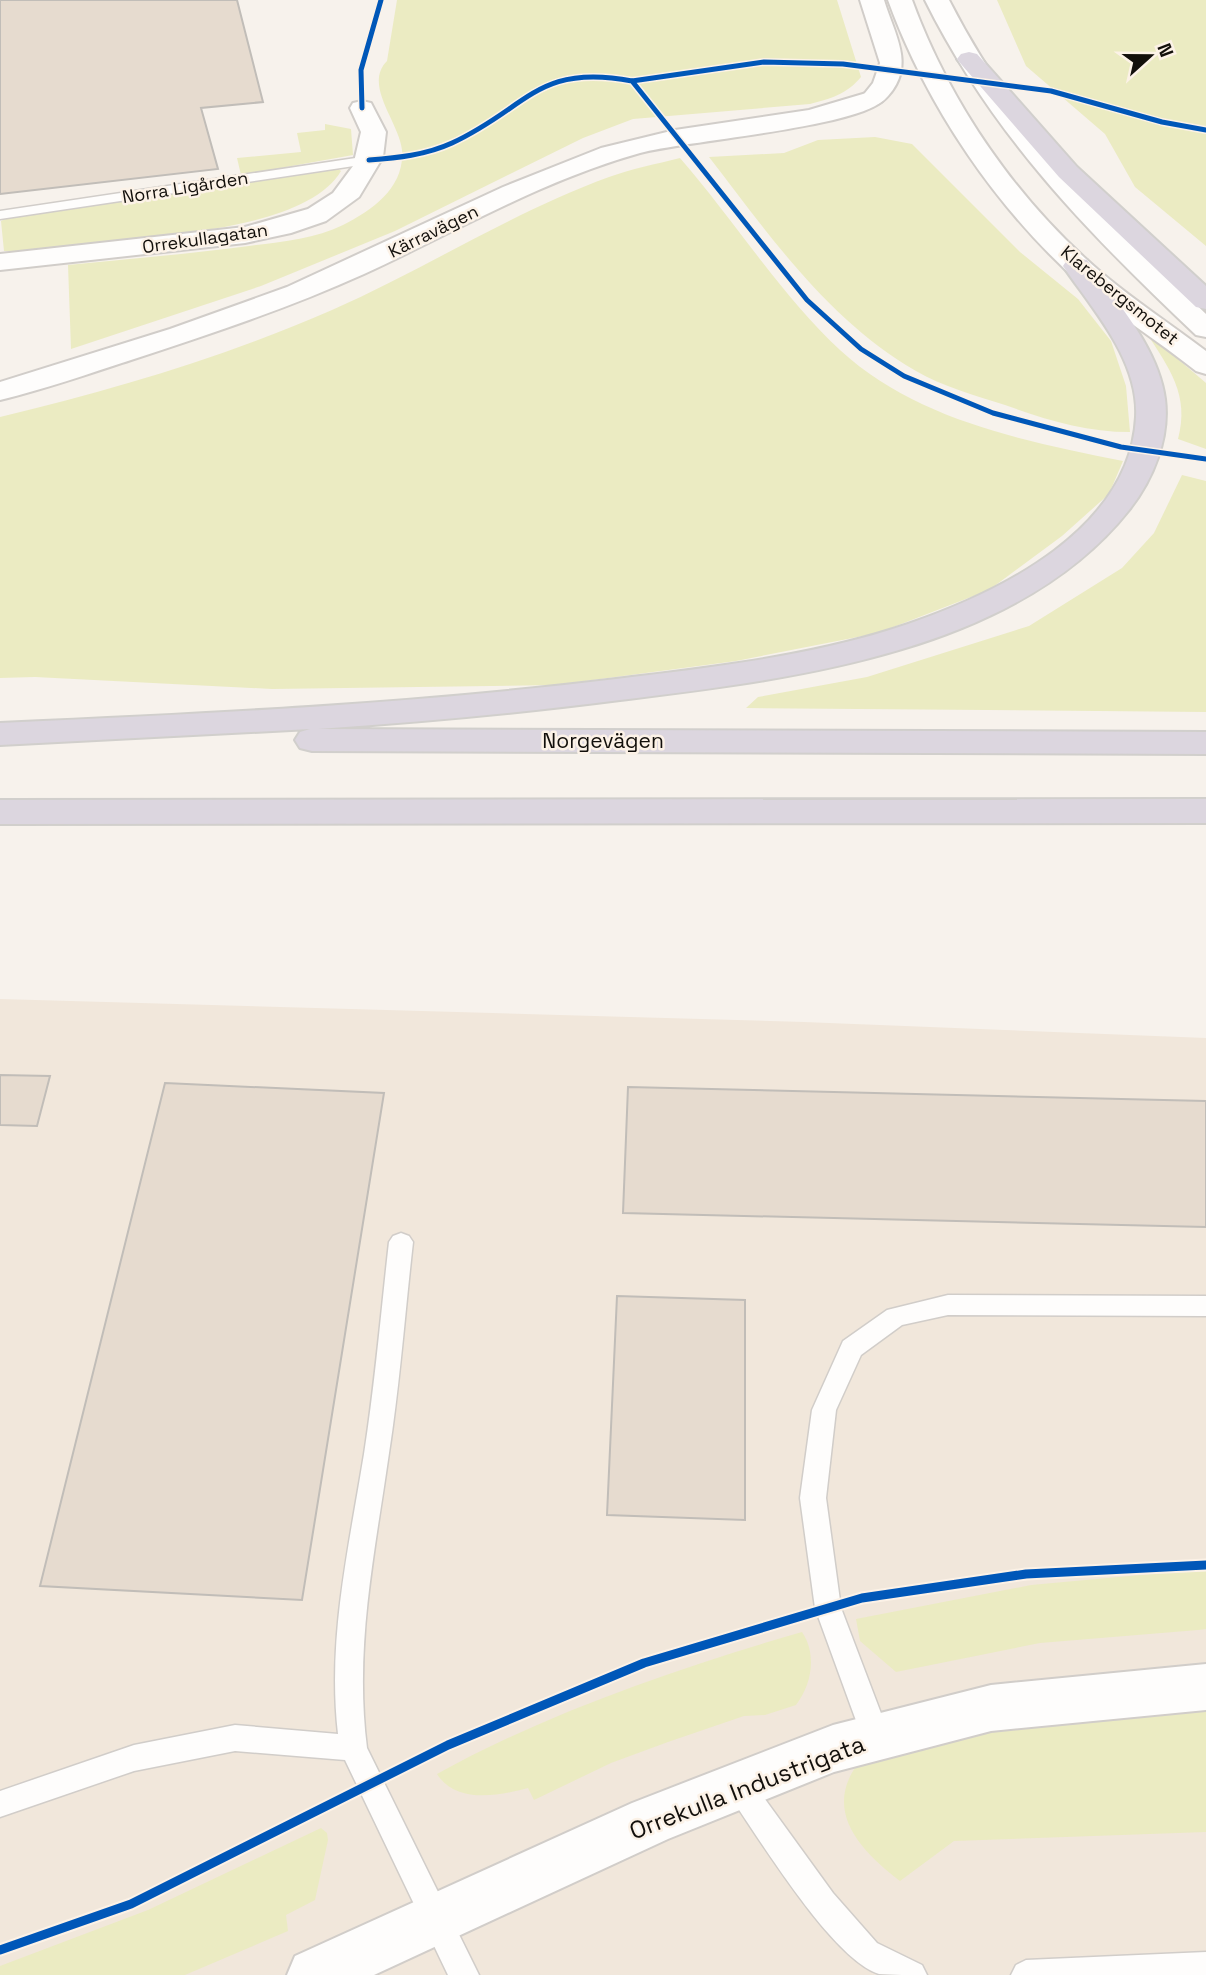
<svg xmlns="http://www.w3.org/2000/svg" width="1206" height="1975" font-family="'Space Grotesk',sans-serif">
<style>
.built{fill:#f1e7db}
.green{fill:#ebebc2}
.building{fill:#e6dbcf;stroke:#c1bdb8;stroke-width:2}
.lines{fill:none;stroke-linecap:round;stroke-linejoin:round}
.service-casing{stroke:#d1cdc9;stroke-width:3}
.minor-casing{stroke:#d1cdc9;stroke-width:4}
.tertiary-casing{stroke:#d1cdc9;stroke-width:4}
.secondary-casing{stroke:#d1cdc9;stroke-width:4}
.motorway-casing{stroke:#d1cfcc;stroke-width:4}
.service{fill:#fefdfc;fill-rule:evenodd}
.minor{fill:#fefdfc;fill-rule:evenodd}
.tertiary{fill:#fefdfc;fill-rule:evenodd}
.secondary{fill:#fefdfc;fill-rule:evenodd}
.motorway{fill:#dcd6df;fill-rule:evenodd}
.cycleway-far1-casing{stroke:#fcf2e7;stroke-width:8}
.cycleway-casing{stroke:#fcf2e7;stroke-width:13}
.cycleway-far1{stroke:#0057b8;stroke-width:5}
.cycleway{stroke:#0057b8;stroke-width:9}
.labels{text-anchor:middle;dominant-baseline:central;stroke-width:5;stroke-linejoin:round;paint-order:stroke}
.far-street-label{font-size:18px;fill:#120f0b;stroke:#fcf2e7}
.street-label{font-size:21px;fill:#120f0b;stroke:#fcf2e7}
.near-street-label{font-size:24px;fill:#120f0b;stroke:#fcf2e7}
</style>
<rect width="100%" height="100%" fill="#f7f2ec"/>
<path class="built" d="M0 999 804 1022 1206 1038V1975H0Z"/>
<g class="green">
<path d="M397 0H837L861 77C847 94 830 99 810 104L633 119 583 138 395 231 261 286 71 349 68 265C129 259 189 254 249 246 280 242 315 239 343 225 373 210 405 187 402 150 399 122 363 85 387 61Z"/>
<path d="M997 0H1206V246L1135 187 1105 134 1026 66Z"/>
<path d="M325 124 351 129 353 155 241 175 237 158 301 152 297 133 325 130Z"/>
<path d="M875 137 912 144 1020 252 1078 299 1111 341 1126 386 1130 432C1086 432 1047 420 1005 405 976 396 942 386 916 371 828 320 770 236 709 157L784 153 818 140Z"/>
<path d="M680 158C734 220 780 294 840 350 916 420 1024 441 1123 461L1109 494 1062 536 989 590 878 633 736 661 555 685 272 689 35 677 0 678V417C113 390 225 357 332 310 425 269 513 212 609 177 631 169 656 164 680 158Z"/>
<path d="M337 168 341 171C307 229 162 235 100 242 70 245 35 253 4 251L1 221 10 217Z"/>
<path d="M1146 332 1206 383V449L1178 439C1190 395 1169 368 1146 332Z"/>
<path d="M1182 475 1206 481V712L746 708 758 697 867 677 1029 626 1122 568 1154 533Z"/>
<path d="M1206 1569V1629L1198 1630 1040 1643 896 1672 860 1641 856 1619 1031 1585Z"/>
<path d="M802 1632C817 1654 812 1684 796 1705L765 1715 744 1716 668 1742 611 1763 534 1800 528 1788C498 1796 456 1804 437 1774 544 1714 684 1666 802 1632Z"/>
<path d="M1206 1699V1832L954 1841 900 1881C862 1852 823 1812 857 1765L954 1737Z"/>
<path d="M321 1828 327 1833 328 1840 315 1900 286 1915 288 1931 185 1975H0V1966L148 1910Z"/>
</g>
<g class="building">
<path d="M0 0H237L263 102 201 108 218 169 0 194Z"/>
<path d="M0 1075 50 1076 37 1126 0 1125Z"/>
<path d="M165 1083 384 1093 302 1600 40 1586Z"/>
<path d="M628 1087 1206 1101V1227L623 1213Z"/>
<path d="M617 1296 745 1300V1520L607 1515Z"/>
</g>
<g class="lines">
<g class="service-casing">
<g id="service">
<path d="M369 156 376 160 374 163 0 219V211Z"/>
<path d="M401 1233 409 1236 413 1242C405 1312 400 1383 389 1453 375 1552 354 1647 367 1748L479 1975H448L345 1760 235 1751 134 1771 0 1817V1791L134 1745 235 1725 338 1734C327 1639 349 1547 364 1454 375 1384 381 1312 389 1242L393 1236Z"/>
<path d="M948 1295 1206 1296V1316L948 1315 902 1325 861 1355 836 1410 826 1498 841 1608 890 1737 886 1746 876 1750 866 1746 862 1737 815 1608 800 1498 812 1410 843 1341 887 1310Z"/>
<path d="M739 1773 749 1777 833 1893 877 1943 922 1965 927 1975C912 1975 892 1975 879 1974 832 1959 759 1838 729 1795L725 1786 729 1777Z"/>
<path d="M1206 1952V1975H1011L1016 1965 1026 1960Z"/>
</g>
</g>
<g class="minor-casing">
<path id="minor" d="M362 101 371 103 386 132 383 157 359 197 326 221 291 233 245 243 0 270V254L245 227 308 209 333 193 353 166 361 132 350 108 353 103Z"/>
</g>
<g class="tertiary-casing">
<g id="tertiary">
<path d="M873 91 882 93 885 98C865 127 683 141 640 153 543 180 455 232 364 274 289 308 210 334 131 360 88 374 45 389 0 400V382L170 329 287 287 503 187 601 148 675 130 809 110Z"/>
<path d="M1206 1664V1710L991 1731 834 1772 668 1839 374 1975H287L295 1956 632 1803 833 1725 991 1685Z"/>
</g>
</g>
<g class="secondary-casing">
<g id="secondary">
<path d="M860 0H884C894 34 916 65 888 96 880 105 875 106 864 103L861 98 873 83 880 63Z"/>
<path d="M888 0H912C950 104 1018 202 1103 274 1136 302 1172 325 1206 351V374L1196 371C1158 341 1117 315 1081 284 996 208 927 107 888 0Z"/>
<path d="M925 0H949C1015 129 1101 216 1206 314V337L1196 335C1088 233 992 135 925 0Z"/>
</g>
</g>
<g class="motorway-casing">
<g id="motorway">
<path d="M969 52 977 54 1077 167 1206 286V309L1196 307 1059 177 961 64 957 59 961 54Z"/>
<path d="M1077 258 1087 260C1116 302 1158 347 1165 399 1170 438 1153 480 1129 510 1015 654 790 679 620 700 520 713 419 722 318 729L1206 732V754L312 751 300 748 295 740 300 732 310 729 0 745V723C206 714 411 704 616 679 713 667 815 656 908 624 1001 592 1130 529 1136 417 1139 360 1093 310 1063 266L1067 260Z"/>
<path d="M1206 799V823L0 824V800Z"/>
</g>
</g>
<use href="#service" class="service"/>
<use href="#minor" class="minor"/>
<use href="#tertiary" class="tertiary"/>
<use href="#secondary" class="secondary"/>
<use href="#motorway" class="motorway"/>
<g class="cycleway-far1-casing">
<g id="cycleway-far1">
<path d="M632 81 764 62 843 64 1051 91 1162 122 1206 130"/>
<path d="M362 108 361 70 381 0"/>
<path d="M369 160C397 158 426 155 452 143 528 108 537 63 632 81L807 300 861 349 904 376 993 413 1121 447 1206 459"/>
</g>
</g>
<g class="cycleway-casing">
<path id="cycleway" d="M0 1950 131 1904 448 1745 644 1663 862 1598 1026 1574 1206 1565"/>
</g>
<use href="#cycleway-far1" class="cycleway-far1"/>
<use href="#cycleway" class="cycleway"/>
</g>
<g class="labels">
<g class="far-street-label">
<text transform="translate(185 187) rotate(-9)">Norra Ligården</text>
<text transform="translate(433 231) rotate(-26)">Kärravägen</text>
<text transform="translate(205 238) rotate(-8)">Orrekullagatan</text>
<text transform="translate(1120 295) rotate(39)">Klarebergsmotet</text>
</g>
<g class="street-label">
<text x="603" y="740">Norgevägen</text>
</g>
<g class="near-street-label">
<text transform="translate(747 1787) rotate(-21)">Orrekulla Industrigata</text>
</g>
</g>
<g transform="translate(1150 56) rotate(69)" stroke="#fcf2e7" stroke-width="5" paint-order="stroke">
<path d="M0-5L12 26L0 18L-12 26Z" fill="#120f0b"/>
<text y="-10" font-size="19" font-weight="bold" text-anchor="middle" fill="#120f0b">N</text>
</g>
</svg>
